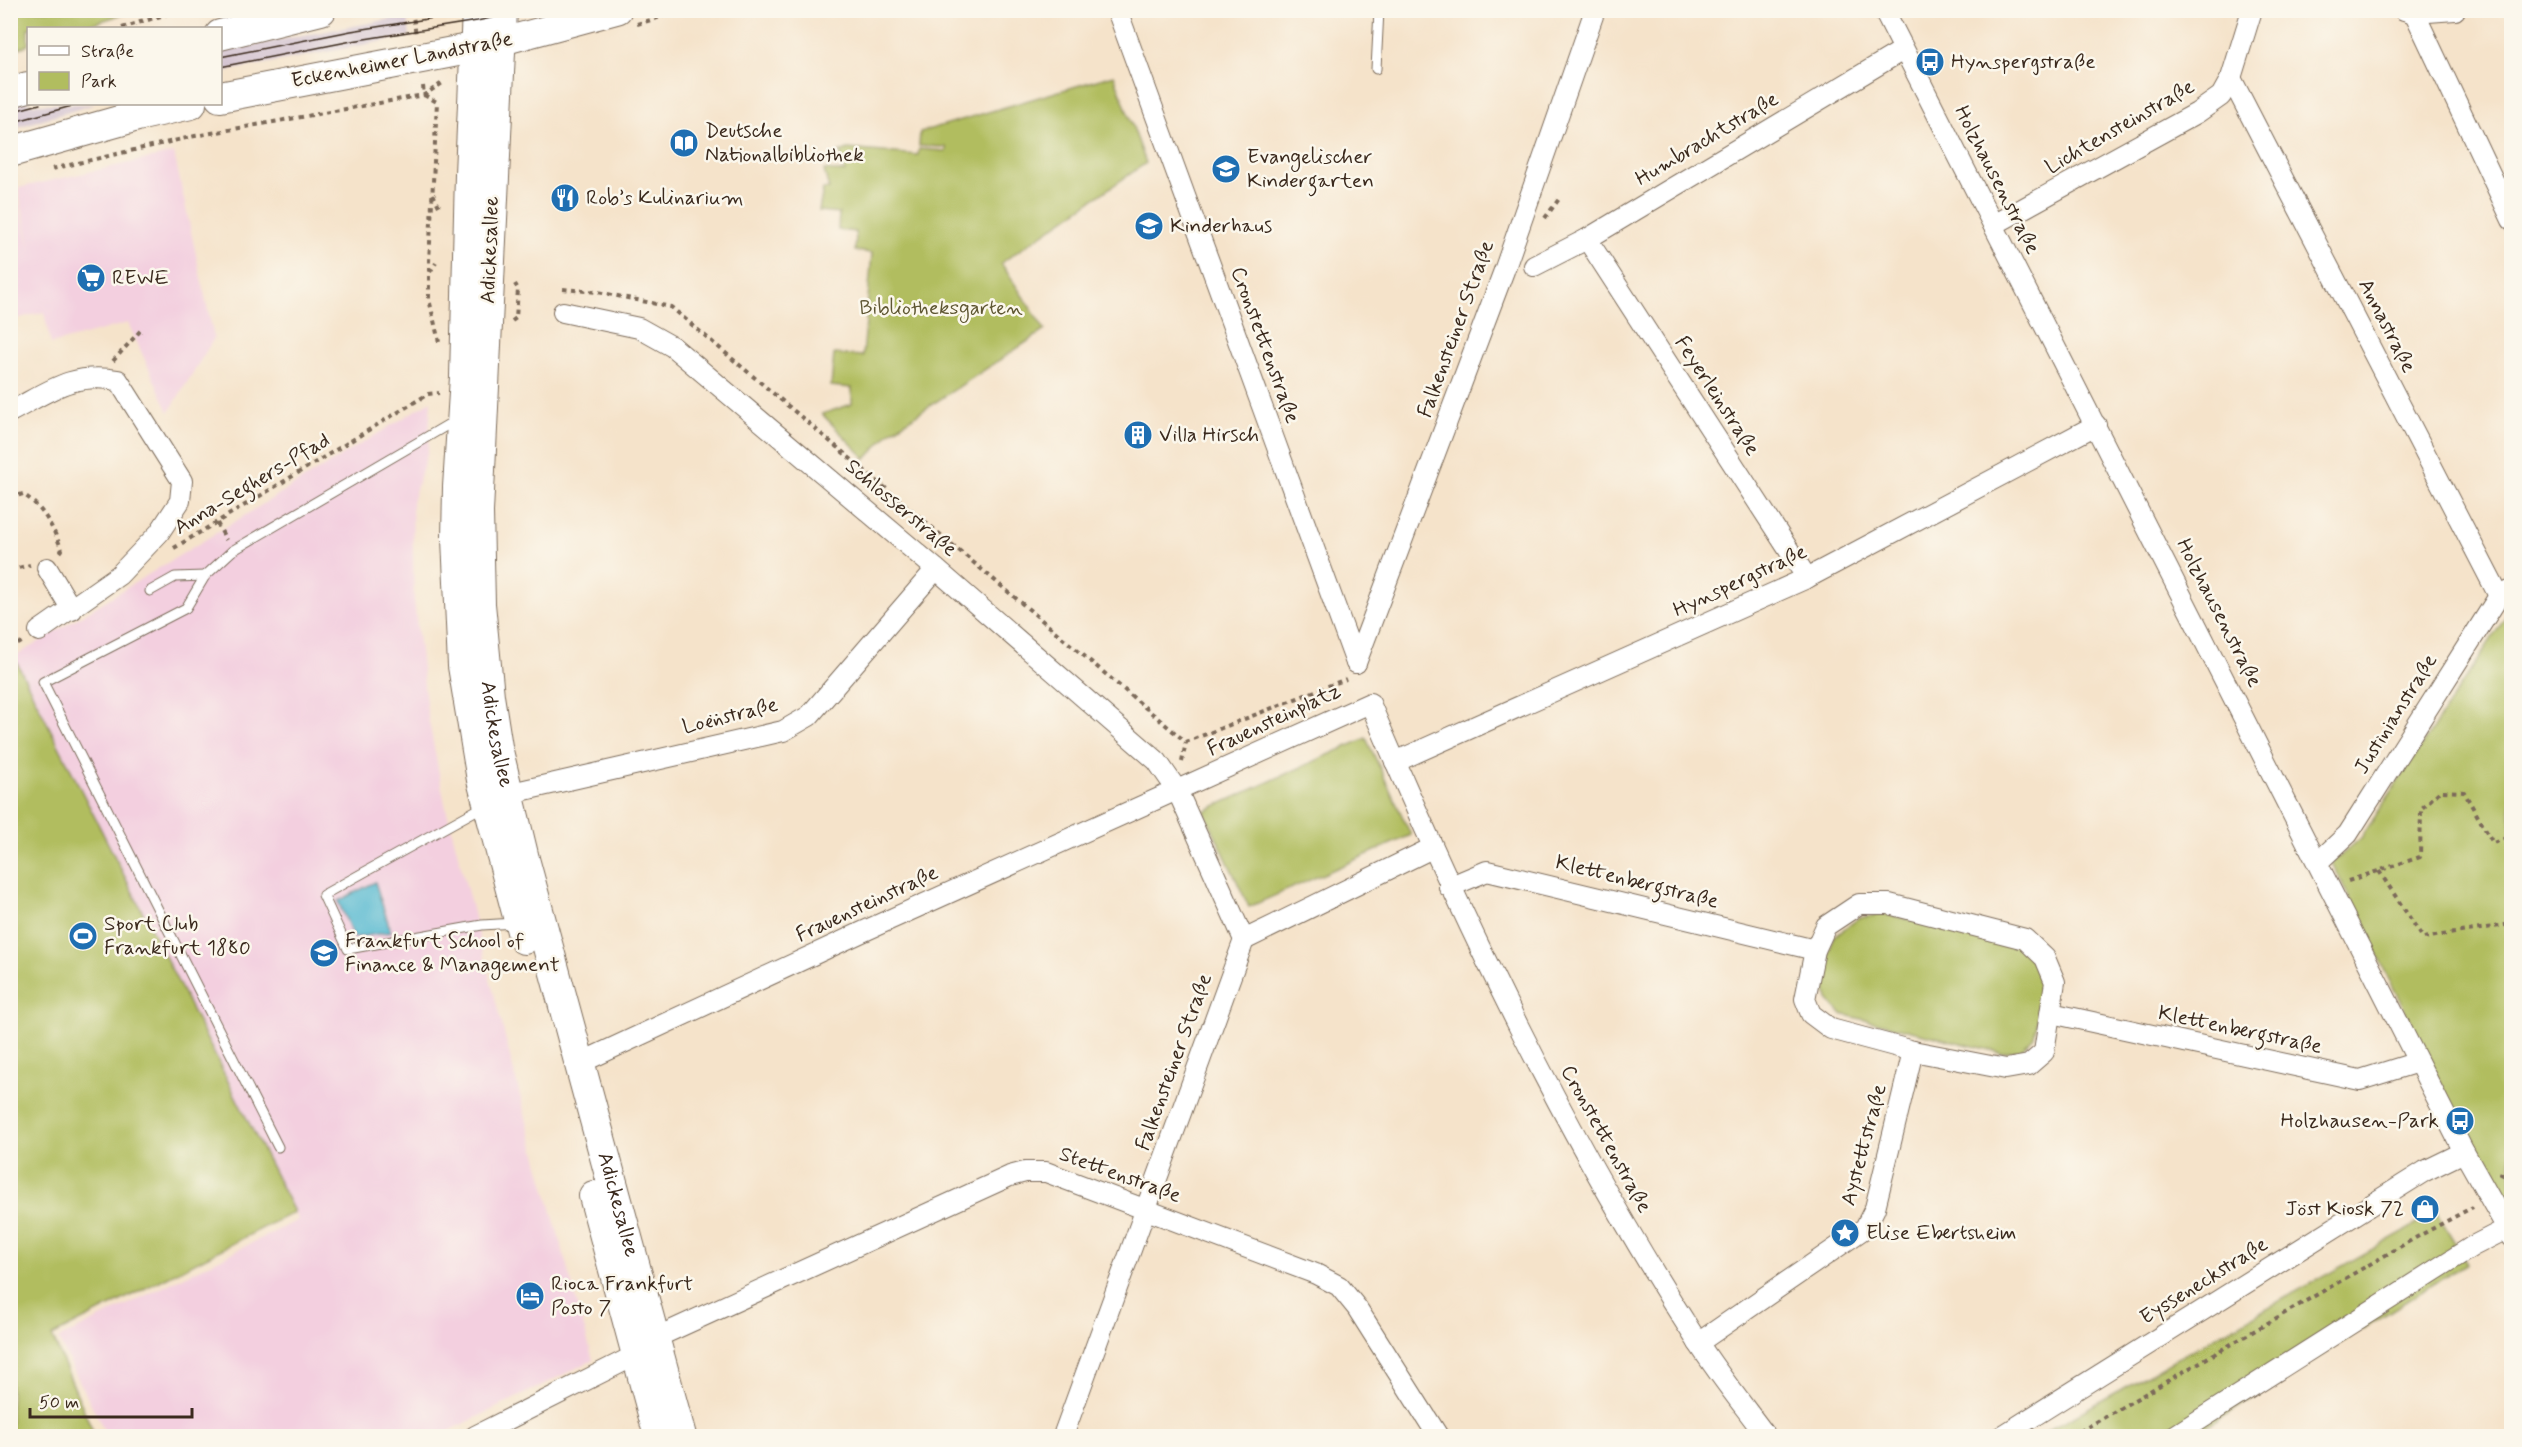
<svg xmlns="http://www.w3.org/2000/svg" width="2522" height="1447" font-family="Mynerve,sans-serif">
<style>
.built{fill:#f3cfdf}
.industrial{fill:#cfbdce}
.green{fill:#b1bd5f;stroke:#76743e;stroke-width:1.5}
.water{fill:#52b8d0;stroke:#467177;stroke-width:1.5}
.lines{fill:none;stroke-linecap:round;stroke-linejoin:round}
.lane-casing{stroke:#7c6b5a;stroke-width:11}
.street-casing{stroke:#7c6b5a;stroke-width:22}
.secondary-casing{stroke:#7c6b5a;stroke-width:29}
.primary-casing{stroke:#7c6b5a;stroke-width:32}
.path{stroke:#7c6b5a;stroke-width:4;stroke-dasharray:4.5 4.5;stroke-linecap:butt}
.lane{stroke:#fff;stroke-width:9}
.street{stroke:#fff;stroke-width:20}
.secondary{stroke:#fff;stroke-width:27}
.primary{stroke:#fff;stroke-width:30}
.tram{stroke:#3b2a1e;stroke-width:1.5}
.labels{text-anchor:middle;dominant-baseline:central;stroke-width:5;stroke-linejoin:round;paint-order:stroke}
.street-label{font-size:21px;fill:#3b2a1e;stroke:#fbf7ec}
.poi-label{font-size:21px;fill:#3b2a1e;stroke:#fbf7ec;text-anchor:start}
.park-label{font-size:21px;fill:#5e5632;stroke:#fbf7ec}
</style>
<rect width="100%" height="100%" fill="#fbf7ec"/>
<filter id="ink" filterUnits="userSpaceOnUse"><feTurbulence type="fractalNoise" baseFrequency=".0167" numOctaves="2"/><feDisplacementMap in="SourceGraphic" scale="12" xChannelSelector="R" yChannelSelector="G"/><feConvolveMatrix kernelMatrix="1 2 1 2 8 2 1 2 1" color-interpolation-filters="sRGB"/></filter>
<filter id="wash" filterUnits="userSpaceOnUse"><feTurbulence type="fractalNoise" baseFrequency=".008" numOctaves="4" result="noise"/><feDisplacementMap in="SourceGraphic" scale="24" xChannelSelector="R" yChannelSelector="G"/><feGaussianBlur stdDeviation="1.35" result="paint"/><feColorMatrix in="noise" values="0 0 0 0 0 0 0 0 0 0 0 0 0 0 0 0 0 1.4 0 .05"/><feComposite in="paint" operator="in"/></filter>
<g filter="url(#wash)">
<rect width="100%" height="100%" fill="#f5e3ca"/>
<g class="built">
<path d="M174 153 214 338 169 412 128 323 51 344 44 312 11 320 10 193 16 192 31 251 18 188Z"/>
<path d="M431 401 428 451 412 502 414 600 427 711 445 804 522 1103 593 1360 439 1436H107L58 1339 298 1220 14 657Z"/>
</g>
<g class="industrial">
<path d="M407 16 410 36 221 72V51Z"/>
<path d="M28 99V104H95L11 129V104Z"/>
</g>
<g class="green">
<path d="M10 11 11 10 133 11 79 28H28V45L11 51Z"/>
<path d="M1114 75 1146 163 1001 263 1045 330 890 432 866 459 822 414 852 404V388L831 386 834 354 863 356 872 253 855 251 856 232 838 230 839 213 819 211 823 189H829L824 170 845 172 840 152 848 149 918 155 919 149 946 151V147L919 146 920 132Z"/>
<path d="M2511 609V1226L2332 863 2361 838Z"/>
<path d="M14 657 294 1212 52 1336 95 1436H11L10 660Z"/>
<path d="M1366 738 1411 835 1249 907 1204 811Z"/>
<path d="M1885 914 2019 945 2035 963 2042 989 2034 1037 2022 1049 2002 1053 1841 1014 1828 999 1823 978 1833 937 1859 918Z"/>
<path d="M2437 1213 2467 1263 2192 1436H2038Z"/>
</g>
<path class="water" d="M375 882 391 932 354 938 338 901Z"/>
</g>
<g filter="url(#ink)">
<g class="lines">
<g class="lane-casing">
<g id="lane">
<path d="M1001 10V11"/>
<path d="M1376 69 1379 10"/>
<path d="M150 591 175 577 205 576"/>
<path d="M484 806 323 895 348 949 482 925 515 923"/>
<path d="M278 1147 43 682 186 608 205 576 232 551 456 420"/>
</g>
</g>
<g class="street-casing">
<g id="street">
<path d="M1117 10 1356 663"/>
<path d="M1884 10 2464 1152 2512 1237"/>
<path d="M2404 10 2414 13 2455 10"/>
<path d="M2413 10 2512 220"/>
<path d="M2231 78 2499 596"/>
<path d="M1993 225 2197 113 2221 96 2231 78 2252 10"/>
<path d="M1587 239 1807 578"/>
<path d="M1534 266 1587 239 1903 50"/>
<path d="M563 312 639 328 673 347 936 569 1157 761 1177 790 860 933 578 1064"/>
<path d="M10 412C50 391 71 372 118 380L182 481 180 501 159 533 119 575 39 631"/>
<path d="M47 568 72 610"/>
<path d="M1356 663 1505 268 1595 10"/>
<path d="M1395 762 1807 578 2096 425"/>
<path d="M507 794 783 731 809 716 936 569"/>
<path d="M2318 862 2348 834 2499 596 2512 590"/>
<path d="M1449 887 1487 871 1815 950"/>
<path d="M1859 904H1889L2025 939 2045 958 2055 982 2044 1052 2029 1065 2006 1069 1913 1051 1831 1029 1811 1014 1805 999 1815 950 1826 926Z"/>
<path d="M1244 940 1177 790 1370 703C1464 924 1567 1139 1697 1341 1718 1374 1743 1405 1766 1436"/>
<path d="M1244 940 1432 848"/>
<path d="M2051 1013 2360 1080 2418 1062"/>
<path d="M655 1338 1010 1176 1025 1172H1046L1316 1274 1339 1286 1357 1308 1438 1436"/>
<path d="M1698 1343 1865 1228 1875 1208 1913 1051"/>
<path d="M475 1436 636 1355"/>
<path d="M1063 1436 1244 940"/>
<path d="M2002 1436 2425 1171 2464 1152"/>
<path d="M2174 1436 2473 1246 2512 1226"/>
</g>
</g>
<g class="secondary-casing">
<path id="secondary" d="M500 42 618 10"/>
</g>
<g class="primary-casing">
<g id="primary">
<path d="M477 10 470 174 465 377 458 487 457 539 463 666 482 780 524 939"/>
<path id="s1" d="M502 10 478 512 480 604 489 696 497 747 524 859 681 1436"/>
<path d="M220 35 321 10"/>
<path d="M10 92 28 87"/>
<path d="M220 97 494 44"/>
<path d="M10 152 137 116 191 104"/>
<path d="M594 1196 659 1436"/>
</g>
</g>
<g class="path">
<path d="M139 10 141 22"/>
<path d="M412 10 416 35"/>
<path d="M637 24 685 10"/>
<path d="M122 28 180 10"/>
<path d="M423 86 424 95"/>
<path d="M424 95 437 102 429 262V299L439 342"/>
<path d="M52 169 195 136 424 95 444 82"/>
<path d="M433 194 439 206"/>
<path d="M1545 218 1559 199"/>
<path d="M430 272 436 263"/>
<path d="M563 289 598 292 671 307 1186 742 1346 679"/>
<path d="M512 321 516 318 518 289 515 284"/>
<path d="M113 361 141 330"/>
<path d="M10 498 23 494C44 508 53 528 62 550L58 555"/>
<path d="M217 523 226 540"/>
<path d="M174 548 428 394 439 393"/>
<path d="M10 570 30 565"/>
<path d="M10 587 11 588"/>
<path d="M10 649 23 641"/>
<path d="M1182 762 1186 742"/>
<path d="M2379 871 2423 938 2512 924"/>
<path d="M2348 881 2420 857 2421 809 2440 791 2464 792 2493 843 2512 836"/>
<path d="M2499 1173 2503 1175 2512 1169"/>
<path d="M2072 1436 2417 1237 2473 1207"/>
</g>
<use href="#lane" class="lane"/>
<use href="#street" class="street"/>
<use href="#secondary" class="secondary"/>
<use href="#primary" class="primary"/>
<g class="tram">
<path d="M220 57 351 31 484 10"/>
<path d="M220 67 352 41 477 21 527 10"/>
<path d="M10 112 40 104"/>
<path d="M10 123 79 104"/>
</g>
</g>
</g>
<defs>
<g id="bus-disc" transform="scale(1.5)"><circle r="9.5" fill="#1f6fb2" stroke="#fbf7ec"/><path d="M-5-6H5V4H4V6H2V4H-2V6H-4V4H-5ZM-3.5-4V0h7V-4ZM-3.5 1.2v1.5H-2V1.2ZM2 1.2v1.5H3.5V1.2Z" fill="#fff"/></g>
<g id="library-disc" transform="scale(1.5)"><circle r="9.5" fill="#1f6fb2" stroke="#fbf7ec"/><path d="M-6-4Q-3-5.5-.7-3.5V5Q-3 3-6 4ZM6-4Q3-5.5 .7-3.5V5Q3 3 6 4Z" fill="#fff"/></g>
<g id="school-disc" transform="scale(1.5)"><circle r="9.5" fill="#1f6fb2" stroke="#fbf7ec"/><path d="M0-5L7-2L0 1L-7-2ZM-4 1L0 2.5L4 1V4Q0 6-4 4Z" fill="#fff"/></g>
<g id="restaurant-disc" transform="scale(1.5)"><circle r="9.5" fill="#1f6fb2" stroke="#fbf7ec"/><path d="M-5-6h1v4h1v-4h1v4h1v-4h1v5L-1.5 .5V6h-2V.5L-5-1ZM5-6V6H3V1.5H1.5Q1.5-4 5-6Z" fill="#fff"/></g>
<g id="supermarket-disc" transform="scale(1.5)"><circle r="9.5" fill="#1f6fb2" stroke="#fbf7ec"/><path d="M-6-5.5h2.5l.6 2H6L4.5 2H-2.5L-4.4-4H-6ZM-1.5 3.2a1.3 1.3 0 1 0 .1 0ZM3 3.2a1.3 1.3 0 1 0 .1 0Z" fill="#fff"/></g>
<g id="building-disc" transform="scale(1.5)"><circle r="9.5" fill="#1f6fb2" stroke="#fbf7ec"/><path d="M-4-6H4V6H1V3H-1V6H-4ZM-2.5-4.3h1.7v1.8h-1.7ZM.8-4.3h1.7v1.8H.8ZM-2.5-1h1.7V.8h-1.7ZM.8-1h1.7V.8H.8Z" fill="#fff"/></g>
<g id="stadium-disc" transform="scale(1.5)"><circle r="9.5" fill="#1f6fb2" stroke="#fbf7ec"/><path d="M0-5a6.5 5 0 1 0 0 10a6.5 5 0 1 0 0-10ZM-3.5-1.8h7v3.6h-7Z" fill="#fff"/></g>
<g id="university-disc" transform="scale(1.5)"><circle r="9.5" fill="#1f6fb2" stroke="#fbf7ec"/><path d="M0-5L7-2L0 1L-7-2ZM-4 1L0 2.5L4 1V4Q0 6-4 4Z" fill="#fff"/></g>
<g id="shop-disc" transform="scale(1.5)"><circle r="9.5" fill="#1f6fb2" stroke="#fbf7ec"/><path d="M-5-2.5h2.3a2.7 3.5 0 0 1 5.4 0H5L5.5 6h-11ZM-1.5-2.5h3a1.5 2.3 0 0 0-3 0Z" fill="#fff"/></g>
<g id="sight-disc" transform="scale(1.5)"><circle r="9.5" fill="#1f6fb2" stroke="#fbf7ec"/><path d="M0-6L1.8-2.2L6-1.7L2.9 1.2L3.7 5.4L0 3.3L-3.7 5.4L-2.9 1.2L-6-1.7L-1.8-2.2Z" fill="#fff"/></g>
<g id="hotel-disc" transform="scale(1.5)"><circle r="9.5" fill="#1f6fb2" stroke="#fbf7ec"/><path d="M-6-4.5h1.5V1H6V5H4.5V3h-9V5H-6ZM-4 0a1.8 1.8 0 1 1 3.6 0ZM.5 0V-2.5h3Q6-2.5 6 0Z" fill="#fff"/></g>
</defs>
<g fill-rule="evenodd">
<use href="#bus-disc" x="1930" y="62"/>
<use href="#library-disc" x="684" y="143"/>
<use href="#school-disc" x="1226" y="169"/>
<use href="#restaurant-disc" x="565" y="198"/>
<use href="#school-disc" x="1149" y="226"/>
<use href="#supermarket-disc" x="91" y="278"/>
<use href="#building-disc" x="1138" y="435"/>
<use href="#stadium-disc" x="83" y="936"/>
<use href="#university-disc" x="324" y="953"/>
<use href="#bus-disc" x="2460" y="1121"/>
<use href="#shop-disc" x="2425" y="1209"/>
<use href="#sight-disc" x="1845" y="1233"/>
<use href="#hotel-disc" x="530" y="1296"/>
</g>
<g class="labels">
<g class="street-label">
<text transform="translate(402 60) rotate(-11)">Eckenheimer Landstraße</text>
<text transform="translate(2120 127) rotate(-30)">Lichtensteinstraße</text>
<text transform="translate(1707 139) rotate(-31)">Humbrachtstraße</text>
<text transform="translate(1997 180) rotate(63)">Holzhausenstraße</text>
<text transform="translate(490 250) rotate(-88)">Adickesallee</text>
<text transform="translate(2387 326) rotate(63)">Annastraße</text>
<text transform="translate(1456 329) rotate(-70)">Falkensteiner Straße</text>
<text transform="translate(1265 345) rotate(70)">Cronstettenstraße</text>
<text transform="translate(1717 396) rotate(57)">Feyerleinstraße</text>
<text transform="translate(252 484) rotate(-31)">Anna-Seghers-Pfad</text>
<text transform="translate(901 508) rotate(40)">Schlosserstraße</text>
<text transform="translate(1740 581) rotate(-25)">Hynspergstraße</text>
<text transform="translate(2219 613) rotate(63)">Holzhausenstraße</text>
<text transform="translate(2396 714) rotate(-58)">Justinianstraße</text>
<text transform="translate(730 716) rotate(-14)">Loënstraße</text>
<text transform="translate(1274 720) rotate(-25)">Frauensteinplatz</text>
<text stroke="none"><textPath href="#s1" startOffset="726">Adickesallee</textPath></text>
<text transform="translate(1637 882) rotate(14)">Klettenbergstraße</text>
<text transform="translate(867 904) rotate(-25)">Frauensteinstraße</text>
<text transform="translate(2240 1030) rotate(12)">Klettenbergstraße</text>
<text transform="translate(1174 1062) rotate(-70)">Falkensteiner Straße</text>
<text transform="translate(1606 1139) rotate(61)">Cronstettenstraße</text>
<text transform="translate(1864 1145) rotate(-75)">Aystettstraße</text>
<text transform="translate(1120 1175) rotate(20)">Stettenstraße</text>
<text stroke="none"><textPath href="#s1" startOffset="1212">Adickesallee</textPath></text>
<text transform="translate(2204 1281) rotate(-32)">Eysseneckstraße</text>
</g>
<g class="poi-label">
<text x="1951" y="62">Hynspergstraße</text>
<text x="705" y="131">Deutsche<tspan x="705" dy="24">Nationalbibliothek</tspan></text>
<text x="1247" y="157">Evangelischer<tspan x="1247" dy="24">Kindergarten</tspan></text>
<text x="586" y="198">Rob’s Kulinarium</text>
<text x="1170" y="226">Kinderhaus</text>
<text x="112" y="278">REWE</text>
<text x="1159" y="435">Villa Hirsch</text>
<text x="104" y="924">Sport Club<tspan x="104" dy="24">Frankfurt 1880</tspan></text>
<text x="345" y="941">Frankfurt School of<tspan x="345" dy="24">Finance &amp; Management</tspan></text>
<text x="2439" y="1121" text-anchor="end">Holzhausen-Park</text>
<text x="2404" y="1209" text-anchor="end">Jöst Kiosk 72</text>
<text x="1866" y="1233">Elise Ebertsheim</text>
<text x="551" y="1284">Rioca Frankfurt<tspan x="551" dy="24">Posto 7</tspan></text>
</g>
<g class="park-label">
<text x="941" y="308">Bibliotheksgarten</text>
</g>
</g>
<rect width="2522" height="1447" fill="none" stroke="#fbf7ec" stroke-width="36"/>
<rect x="27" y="27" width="195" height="78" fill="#fbf7ec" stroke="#aea59a" stroke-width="1.5"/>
<rect x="39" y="46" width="30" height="9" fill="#ffffff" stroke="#aea59a" stroke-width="1.5"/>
<text x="81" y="57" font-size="18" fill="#3b2a1e">Straße</text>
<rect x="39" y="72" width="30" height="18" fill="#b1bd5f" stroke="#aea59a" stroke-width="1.5"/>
<text x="81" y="87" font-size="18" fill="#3b2a1e">Park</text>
<path d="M30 1408v9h162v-9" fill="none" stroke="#3b2a1e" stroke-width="3"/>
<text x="39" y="1408" font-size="18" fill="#3b2a1e" stroke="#fbf7ec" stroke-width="4.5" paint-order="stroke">50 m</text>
</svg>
